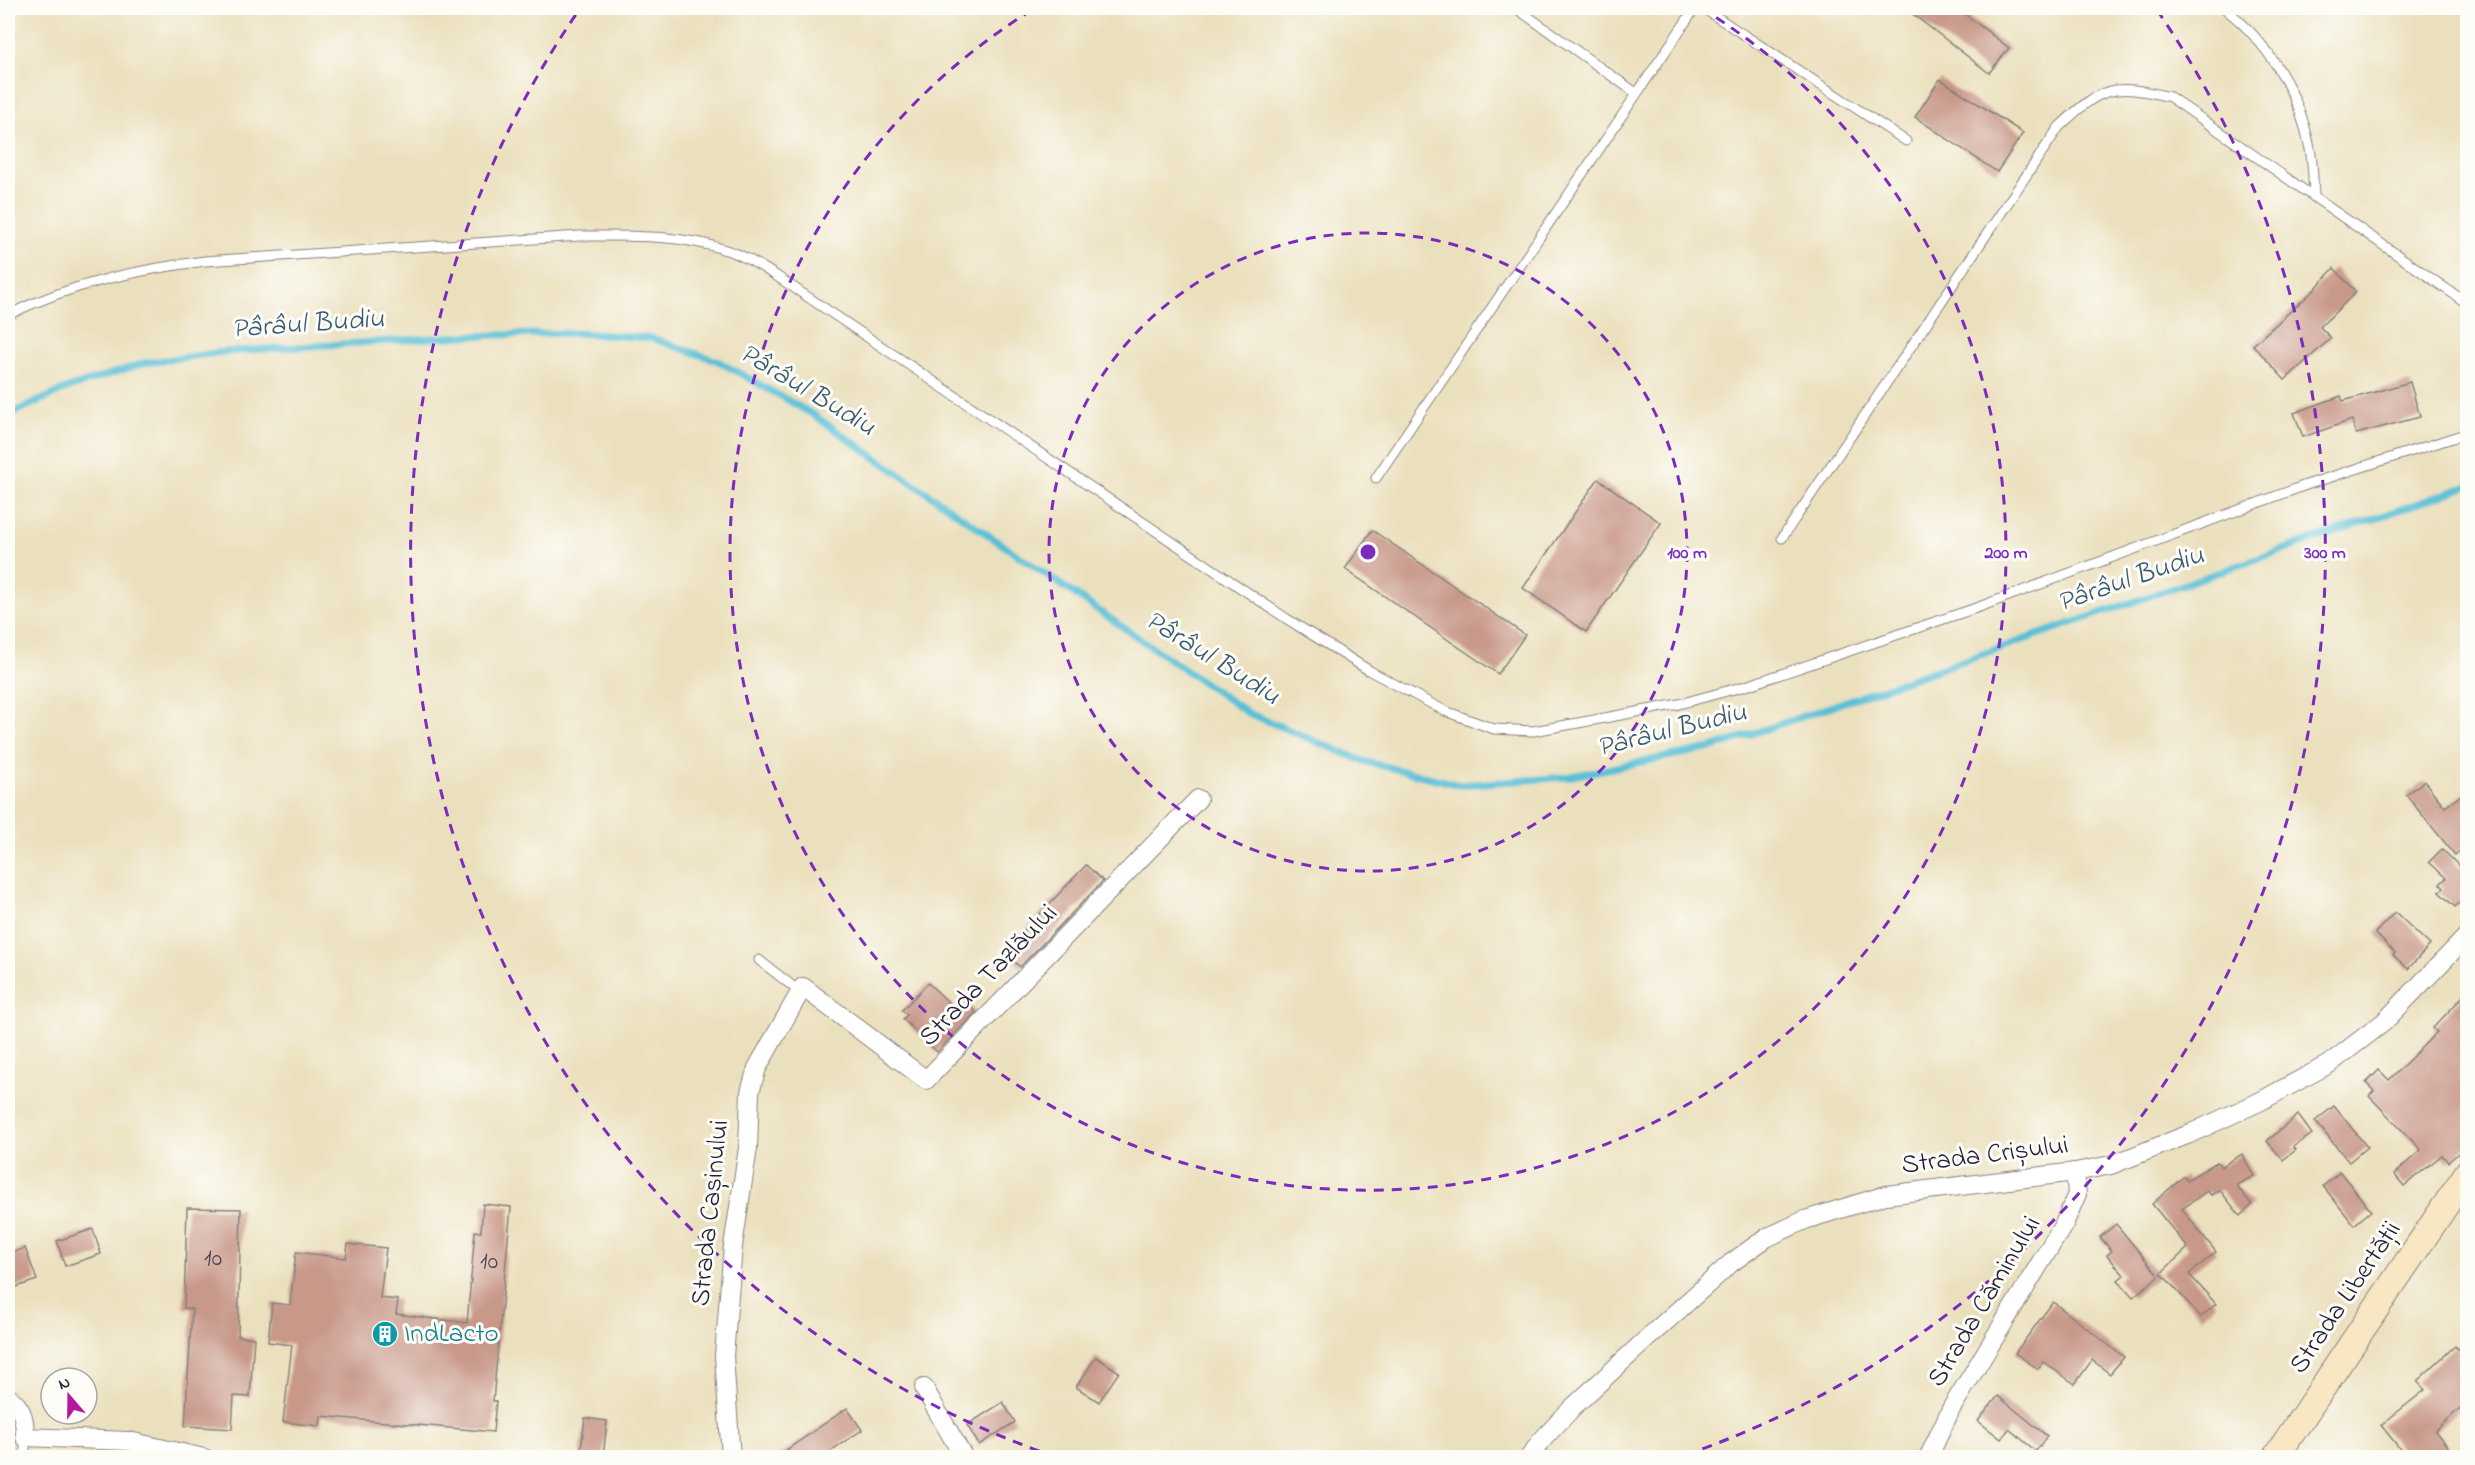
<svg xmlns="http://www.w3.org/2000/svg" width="2475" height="1465" font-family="'Indie Flower',sans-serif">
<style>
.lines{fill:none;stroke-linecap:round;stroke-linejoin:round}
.stream{stroke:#58bfd6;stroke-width:7}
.building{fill:#c89889}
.service-casing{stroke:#86817c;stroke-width:11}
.minor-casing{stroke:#86817c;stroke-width:20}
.secondary-casing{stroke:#86817c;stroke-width:28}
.service{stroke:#fff;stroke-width:9}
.minor{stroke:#fff;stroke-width:18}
.secondary{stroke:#f9e7c3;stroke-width:26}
.ring{fill:none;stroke:#7b2cbf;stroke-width:3;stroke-dasharray:10 8}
.labels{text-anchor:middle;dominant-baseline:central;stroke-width:6;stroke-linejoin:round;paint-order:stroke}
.number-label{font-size:24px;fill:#4c404e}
.street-label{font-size:27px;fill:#22223b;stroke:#fdfcf7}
.culture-label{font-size:27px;fill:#0d838f;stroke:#fdfcf7;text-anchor:start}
.water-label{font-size:28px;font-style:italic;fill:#355971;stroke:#fdfcf7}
.centre{fill:#7b2cbf;stroke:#fdfcf7;stroke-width:3}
.ring-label{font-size:18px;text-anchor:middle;font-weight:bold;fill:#7b2cbf;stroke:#fdfcf7;stroke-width:6;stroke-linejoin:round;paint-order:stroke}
</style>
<rect width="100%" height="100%" fill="#fdfcf7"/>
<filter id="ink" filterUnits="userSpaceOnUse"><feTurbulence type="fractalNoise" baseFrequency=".0167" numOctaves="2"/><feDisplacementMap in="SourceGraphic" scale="12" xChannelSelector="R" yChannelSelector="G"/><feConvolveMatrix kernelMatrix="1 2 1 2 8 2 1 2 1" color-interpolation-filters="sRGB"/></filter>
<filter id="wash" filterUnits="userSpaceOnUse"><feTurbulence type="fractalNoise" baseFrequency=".008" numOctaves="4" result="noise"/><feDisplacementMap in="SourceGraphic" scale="24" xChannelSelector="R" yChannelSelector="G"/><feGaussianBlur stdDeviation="1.35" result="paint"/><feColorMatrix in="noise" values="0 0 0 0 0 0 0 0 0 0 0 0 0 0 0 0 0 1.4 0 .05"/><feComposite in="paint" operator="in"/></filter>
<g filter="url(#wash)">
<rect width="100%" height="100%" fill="#ebe0bd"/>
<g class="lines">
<path class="stream" d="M8 415 68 388 144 363 223 352 464 336 575 333 651 338 718 361 812 414 1248 713 1363 761 1460 785 1567 777 1711 748 2468 486"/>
</g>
<g id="blocks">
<g class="building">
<path d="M1905 8H1957L2009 48 1989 73Z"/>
<path d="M1940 79 2023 133 1997 172 1915 117Z"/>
<path d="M2334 268 2356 292 2320 327 2331 338 2285 380 2253 345 2314 290Z"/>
<path d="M2410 382 2420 417 2356 434 2352 420 2303 437 2294 413 2341 396 2343 401Z"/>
<path d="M1598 479 1661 523 1586 632 1523 588Z"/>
<path d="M1372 530 1525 635 1498 674 1345 569Z"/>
<path d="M2424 781 2445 807 2468 790V844L2455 855 2406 795Z"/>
<path d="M2442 849 2468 875V894L2455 907 2439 892 2444 888 2440 884 2446 878 2429 862Z"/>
<path d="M1086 865 1103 881 1020 967 1004 952Z"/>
<path d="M2395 912 2430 945 2408 969 2393 955 2395 953 2375 933Z"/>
<path d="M928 983 959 1012 967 1003 976 1012 937 1052 903 1019 907 1015 902 1010Z"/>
<path d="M2468 991V1145L2448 1162 2442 1155 2404 1186 2394 1174 2421 1150 2369 1096 2374 1091 2366 1083 2379 1070 2389 1080 2437 1032 2433 1028Z"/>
<path d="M2334 1106 2367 1147 2349 1162 2315 1121Z"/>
<path d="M2298 1115 2312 1134 2293 1147 2296 1150 2283 1160 2267 1141Z"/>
<path d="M2242 1154 2254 1176 2236 1185 2252 1205 2240 1216 2220 1190 2211 1195 2207 1191 2182 1209 2216 1252 2189 1274 2216 1304 2201 1317 2161 1273 2188 1248 2152 1204 2184 1176 2187 1180 2217 1162 2221 1167Z"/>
<path d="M2340 1172 2371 1211 2354 1225 2323 1186Z"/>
<path d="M483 1204 511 1207 493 1401H496L493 1432 321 1416 320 1426 283 1422 292 1345 268 1342 272 1303 290 1305 296 1252 346 1258 348 1244 386 1248 380 1298 398 1300 396 1314 467 1323 475 1231 481 1232Z"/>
<path d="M187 1208 241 1209 238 1336 254 1338 250 1397 234 1396 232 1429 185 1426 192 1309 184 1308Z"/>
<path d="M2116 1224 2159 1276 2133 1297 2118 1280 2124 1275 2107 1255 2112 1251 2100 1237Z"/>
<path d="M93 1229 101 1254 65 1266 57 1241Z"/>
<path d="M25 1248 37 1280 8 1290V1254Z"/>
<path d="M2053 1302 2124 1357 2110 1374 2092 1360 2075 1384 2043 1362 2038 1369 2015 1353Z"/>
<path d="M2455 1346 2468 1360V1401L2435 1431 2457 1458H2407L2381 1425 2425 1390 2417 1381Z"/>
<path d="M1096 1357 1119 1372 1099 1402 1076 1387Z"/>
<path d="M1998 1396 2047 1436 2036 1451 2009 1429 2001 1439 1978 1421Z"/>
<path d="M1003 1402 1015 1422 979 1445 967 1425Z"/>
<path d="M847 1408 862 1430 820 1458H775Z"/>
<path d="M585 1418 607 1421 603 1458H580Z"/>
</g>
</g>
</g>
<g filter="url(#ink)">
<use href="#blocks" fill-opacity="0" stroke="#86817c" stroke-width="1.5"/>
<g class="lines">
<g class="service-casing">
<g id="service">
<path d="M1516 8 1636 93"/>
<path d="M1703 8 1906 141"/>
<path d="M2224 8C2268 42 2300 94 2310 149 2313 164 2313 180 2314 196"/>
<path d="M8 315C70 284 136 270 205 261L580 236C628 236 680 234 726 250 744 255 760 266 775 275L1287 619 1370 671 1445 711 1494 729 1533 731 1578 723 1679 704 1749 685 1979 607 2306 485 2468 433"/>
<path d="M1376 478 1695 8"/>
<path d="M1782 538 2059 127C2102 86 2112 83 2170 97L2468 304"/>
<path d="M759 960 800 992"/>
<path d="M25 1458V1437"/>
</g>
</g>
<g class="minor-casing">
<g id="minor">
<path d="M924 1388 964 1458"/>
<path d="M8 1397C23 1407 25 1420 25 1437L129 1441 204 1458"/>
<path d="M731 1458 724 1356 733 1246 748 1148 750 1092 757 1068 803 987 926 1080 1198 799"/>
<path d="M1529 1458 1541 1441 1573 1407 1653 1333 1731 1263 1766 1238 1805 1220 1886 1195 2075 1172 2111 1165 2187 1135 2259 1102 2329 1064 2384 1022 2468 935"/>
<path d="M1928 1458 1951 1409 2064 1224 2077 1194 2075 1172"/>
</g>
</g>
<g class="secondary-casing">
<path id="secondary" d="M2275 1458 2468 1172"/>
</g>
<use href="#service" class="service"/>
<use href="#minor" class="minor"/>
<use href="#secondary" class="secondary"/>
</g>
</g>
<g class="ring">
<circle cx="1368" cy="552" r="319"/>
<path d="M1701 8A638 638 0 1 1 1035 8"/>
<path d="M1056 1457A957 957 0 0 1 579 10M2157 10A957 957 0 0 1 1680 1457"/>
</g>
<defs>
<g id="building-disc" transform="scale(1.35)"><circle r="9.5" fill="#0f9aa8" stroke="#fdfcf7"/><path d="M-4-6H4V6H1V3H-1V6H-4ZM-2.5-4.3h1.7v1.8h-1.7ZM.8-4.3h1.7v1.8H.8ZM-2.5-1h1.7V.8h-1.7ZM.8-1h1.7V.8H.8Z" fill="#fff"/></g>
</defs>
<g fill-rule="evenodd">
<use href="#building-disc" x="385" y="1334"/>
</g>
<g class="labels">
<g class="number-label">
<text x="213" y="1259">10</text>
<text x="489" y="1262">10</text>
</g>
<g class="street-label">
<text transform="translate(989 976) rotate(-46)">Strada Tazlăului</text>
<text transform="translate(1985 1156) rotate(-7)">Strada Crișului</text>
<text transform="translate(711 1213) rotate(-84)">Strada Cașinului</text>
<text transform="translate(2346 1298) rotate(-56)">Strada Libertății</text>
<text transform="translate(1985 1302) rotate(-59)">Strada Căminului</text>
</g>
<g class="culture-label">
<text x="404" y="1334">IndLacto</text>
</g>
<g class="water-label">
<text transform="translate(308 325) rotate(-4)">Pârâul Budiu</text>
<text transform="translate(807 391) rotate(31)">Pârâul Budiu</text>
<text transform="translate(2131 580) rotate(-19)">Pârâul Budiu</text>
<text transform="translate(1212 659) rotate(32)">Pârâul Budiu</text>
<text transform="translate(1672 731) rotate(-14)">Pârâul Budiu</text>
</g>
</g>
<circle cx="1368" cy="552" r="9" class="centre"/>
<g class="ring-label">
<text x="1687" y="558">100 m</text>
<text x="2006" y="558">200 m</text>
<text x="2325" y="558">300 m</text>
</g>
<rect width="2475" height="1465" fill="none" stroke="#fdfcf7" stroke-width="30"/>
<g transform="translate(69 1396) rotate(340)"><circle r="28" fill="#fdfcf7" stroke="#a5a5ac" stroke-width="1.5"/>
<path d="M0-4.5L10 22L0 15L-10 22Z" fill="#b5179e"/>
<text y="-9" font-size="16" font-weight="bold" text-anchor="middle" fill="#22223b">N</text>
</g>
</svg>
